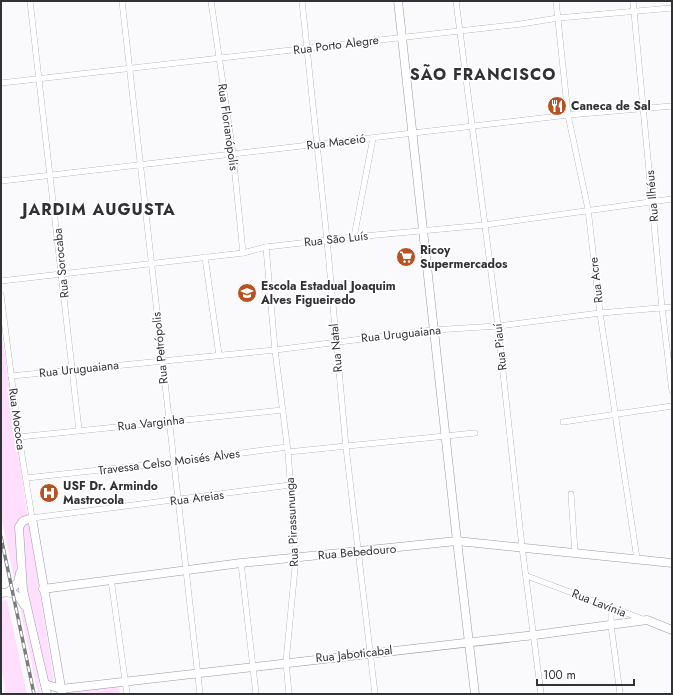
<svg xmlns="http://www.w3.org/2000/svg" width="673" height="695" font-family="Jost,sans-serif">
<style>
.green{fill:#ffdffd}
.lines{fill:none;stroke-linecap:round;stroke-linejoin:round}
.street-casing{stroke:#9799a5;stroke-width:6}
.secondary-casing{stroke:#9799a5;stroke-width:9}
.street{stroke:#fff;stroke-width:5.5}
.secondary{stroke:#fff;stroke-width:8}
.rail-casing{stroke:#7b7b80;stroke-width:3.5}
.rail{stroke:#fff;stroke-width:2;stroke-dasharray:6;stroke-linecap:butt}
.labels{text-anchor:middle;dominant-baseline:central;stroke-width:3.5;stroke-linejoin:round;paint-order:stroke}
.street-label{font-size:12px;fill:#313237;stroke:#fff}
.poi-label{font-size:12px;font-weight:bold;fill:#313237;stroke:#fff;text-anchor:start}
.district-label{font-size:16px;font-weight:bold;letter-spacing:1px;fill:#313237;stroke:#fff}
</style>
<rect width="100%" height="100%" fill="#fafafd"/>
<g class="green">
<path d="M1 330 26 505 54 680 39 684 41 694H38L1 516Z"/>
<path d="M7 600 27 694H6L1 666V601Z"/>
<path d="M119 686 120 694H68L71 691Z"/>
</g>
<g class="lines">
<g class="street-casing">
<g id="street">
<path d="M30 1 79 430"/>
<path d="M122 1 200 694"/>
<path d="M211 1 233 154 243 253"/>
<path d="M302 1 327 240 346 447 375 694"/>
<path d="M456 1 498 326 522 547 541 694"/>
<path d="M556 1 568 115 588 209 600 313 637 559"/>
<path d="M633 1 662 308 672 391"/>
<path d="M1 83 521 24 558 18 672 8"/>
<path d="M1 181 568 115 672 106"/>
<path d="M354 237 373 138"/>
<path d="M266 247 275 350 288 452 296 557 286 662 289 694"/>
<path d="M205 257 219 355"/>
<path d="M1 281 243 253 266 247 354 237 485 225 672 199"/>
<path d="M1 295 19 437 32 518 290 485"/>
<path d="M11 376 275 350 433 330 498 326 600 313 672 307"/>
<path d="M563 422 672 406"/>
<path d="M19 437 283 410"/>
<path d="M288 452 475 433"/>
<path d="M26 478 174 462 287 447"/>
<path d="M571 494 575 553"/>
<path d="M241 563 256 694"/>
<path d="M527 576 645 620"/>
<path d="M111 579 127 694"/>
<path d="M611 608V625L620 694"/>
</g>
</g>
<g class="secondary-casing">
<g id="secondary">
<path d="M398 1 456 532 475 694"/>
<path d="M43 589 241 563 457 541 672 563"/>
<path d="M9 592 18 582 20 573"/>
<path d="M1 593C12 591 19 595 24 605"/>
<path d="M45 684 61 689 535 635 647 620 672 630"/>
<path d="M47 694 23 590 19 527 23 521 32 518 62 693"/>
</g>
</g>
<use href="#street" class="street"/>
<use href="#secondary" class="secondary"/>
<g class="rail-casing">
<path id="rail" d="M1 537 34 694"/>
</g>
<use href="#rail" class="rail"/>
</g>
<defs>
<g id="restaurant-disc" transform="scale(1)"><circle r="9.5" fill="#b75223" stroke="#fff"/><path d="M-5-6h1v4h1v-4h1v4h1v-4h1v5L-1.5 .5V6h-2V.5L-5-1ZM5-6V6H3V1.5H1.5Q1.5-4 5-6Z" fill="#fff"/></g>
<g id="supermarket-disc" transform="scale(1)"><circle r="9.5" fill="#b75223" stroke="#fff"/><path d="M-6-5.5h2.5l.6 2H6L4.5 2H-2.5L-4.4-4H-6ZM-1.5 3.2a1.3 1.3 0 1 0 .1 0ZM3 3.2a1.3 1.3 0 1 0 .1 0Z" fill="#fff"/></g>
<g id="school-disc" transform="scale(1)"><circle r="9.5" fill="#b75223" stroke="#fff"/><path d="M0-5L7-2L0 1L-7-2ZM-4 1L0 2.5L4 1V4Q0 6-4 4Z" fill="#fff"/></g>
<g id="hospital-disc" transform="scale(1)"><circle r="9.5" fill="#b75223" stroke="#fff"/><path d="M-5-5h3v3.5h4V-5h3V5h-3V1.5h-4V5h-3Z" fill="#fff"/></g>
</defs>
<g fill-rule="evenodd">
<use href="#restaurant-disc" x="557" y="106"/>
<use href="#supermarket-disc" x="406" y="257"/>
<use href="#school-disc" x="247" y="293"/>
<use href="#hospital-disc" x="49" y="493"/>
</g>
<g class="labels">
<g class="street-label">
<text transform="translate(336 45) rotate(-7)">Rua Porto Alegre</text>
<text transform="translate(228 127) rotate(82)">Rua Florianópolis</text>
<text transform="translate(336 142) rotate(-7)">Rua Maceió</text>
<text transform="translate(652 196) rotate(-95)">Rua Ilhéus</text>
<text transform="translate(336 239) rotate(-6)">Rua São Luís</text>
<text transform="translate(61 263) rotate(-96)">Rua Sorocaba</text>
<text transform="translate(596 280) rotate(-97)">Rua Acre</text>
<text transform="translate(401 334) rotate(-6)">Rua Uruguaiana</text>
<text transform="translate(500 347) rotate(-96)">Rua Piauí</text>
<text transform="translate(160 348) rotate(-96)">Rua Petrópolis</text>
<text transform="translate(336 348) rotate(-95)">Rua Natal</text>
<text transform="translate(79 369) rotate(-6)">Rua Uruguaiana</text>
<text transform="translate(17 419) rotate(82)">Rua Mococa</text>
<text transform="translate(151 423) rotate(-6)">Rua Varginha</text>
<text transform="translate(169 462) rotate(-7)">Travessa Celso Moisés Alves</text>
<text transform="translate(197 498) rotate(-7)">Rua Areias</text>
<text transform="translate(292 522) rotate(-93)">Rua Pirassununga</text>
<text transform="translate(357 552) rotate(-5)">Rua Bebedouro</text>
<text transform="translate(599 603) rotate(21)">Rua Lavínia</text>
<text transform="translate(354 654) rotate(-6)">Rua Jaboticabal</text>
</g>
<g class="poi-label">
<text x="571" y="106">Caneca de Sal</text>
<text x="420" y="250">Ricoy<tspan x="420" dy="14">Supermercados</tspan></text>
<text x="261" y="286">Escola Estadual Joaquim<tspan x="261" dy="14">Alves Figueiredo</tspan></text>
<text x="63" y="486">USF Dr. Armindo<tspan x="63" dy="14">Mastrocola</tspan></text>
</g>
<g class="district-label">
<text x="483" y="74">SÃO FRANCISCO</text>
<text x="99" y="209">JARDIM AUGUSTA</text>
</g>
</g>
<rect width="673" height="695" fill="none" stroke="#313237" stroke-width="4"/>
<path d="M537 679v6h97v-6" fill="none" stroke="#313237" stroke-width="2"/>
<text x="543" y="679" font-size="12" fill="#313237" stroke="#ffffff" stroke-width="3" paint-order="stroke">100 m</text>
</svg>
